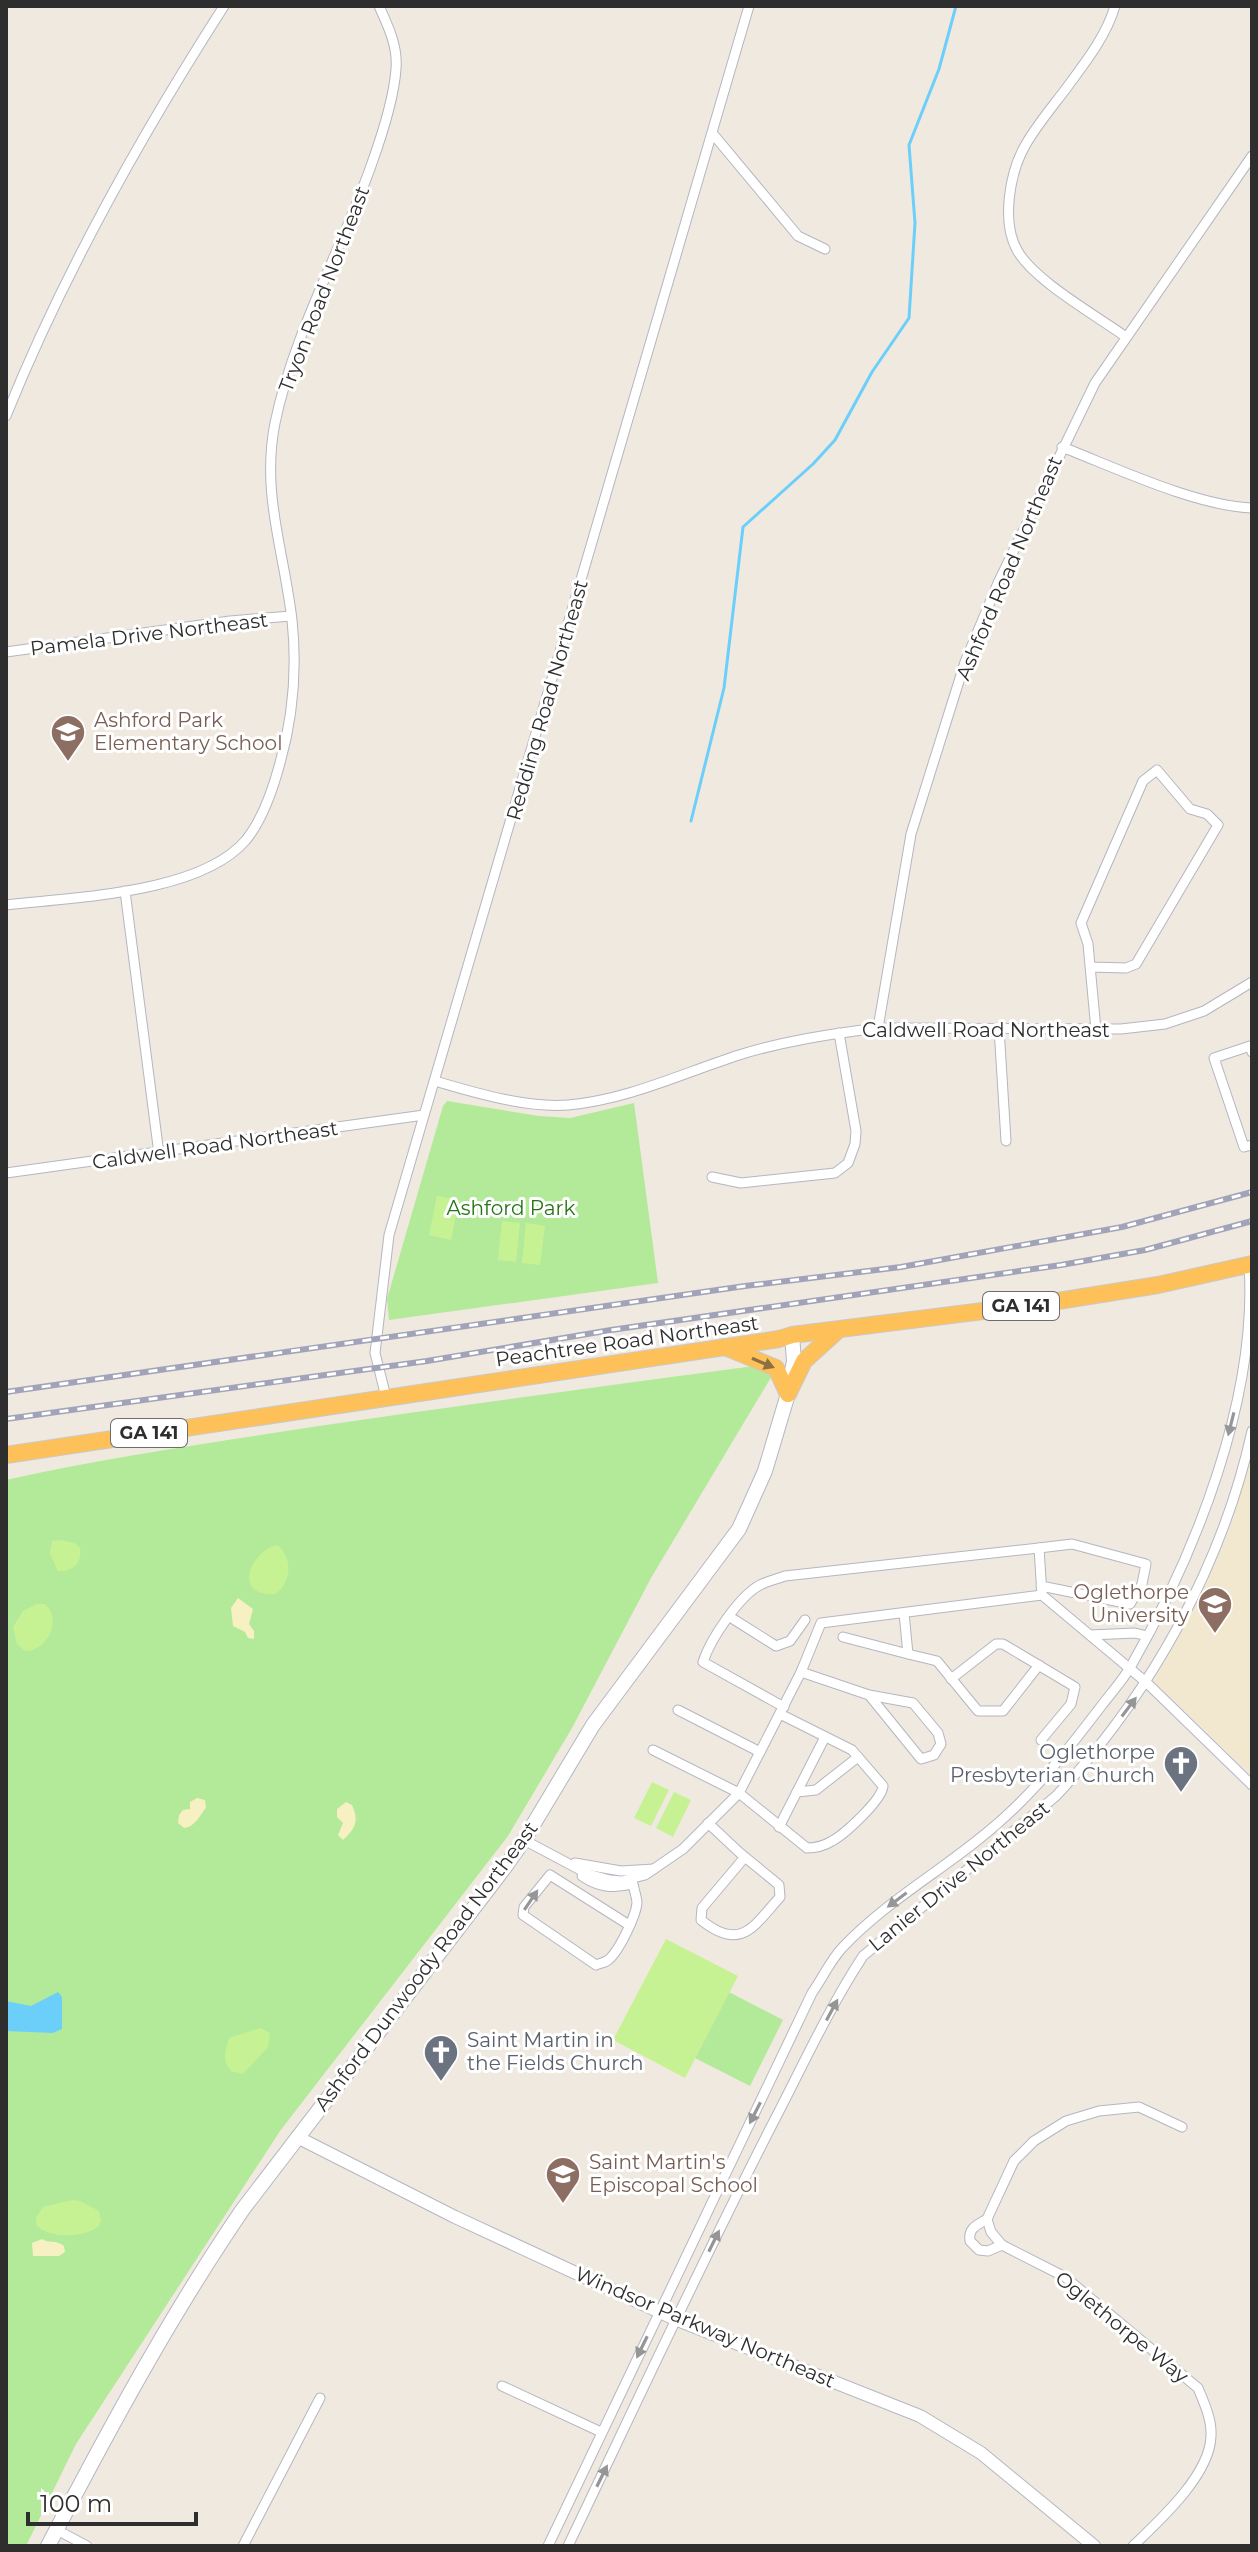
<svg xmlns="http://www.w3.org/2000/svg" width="1258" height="2552" font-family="Montserrat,sans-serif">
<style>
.education{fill:#f2e8cf}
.green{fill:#b2ea99}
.sand{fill:#f6f0c2}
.pitch{fill:#c7f294}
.water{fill:#6ccff9}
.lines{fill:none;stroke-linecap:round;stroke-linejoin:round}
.stream{stroke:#6ccff9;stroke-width:3}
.minor-casing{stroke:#b4b6c2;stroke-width:11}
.tertiary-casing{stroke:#b4b6c2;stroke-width:14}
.secondary-casing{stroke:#b4b6c2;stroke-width:16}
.trunk-casing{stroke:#c9c9c9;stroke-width:18}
.minor{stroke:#fff;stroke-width:9}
.tertiary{stroke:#fff;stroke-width:12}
.secondary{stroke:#fff;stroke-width:14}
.trunk{stroke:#fec15a;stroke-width:16}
.rail-casing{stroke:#a1a4b9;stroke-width:6}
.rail{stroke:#fff;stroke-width:3;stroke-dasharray:9;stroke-linecap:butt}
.oneway{fill:#8c7042}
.oneway2{fill:#969696}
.labels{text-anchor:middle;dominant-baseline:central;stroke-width:6;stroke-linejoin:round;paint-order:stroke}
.shield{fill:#fff;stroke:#6d6d6d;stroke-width:2}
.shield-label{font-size:18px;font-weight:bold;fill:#2e2e2e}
.street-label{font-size:20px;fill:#2e2e2e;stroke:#fff}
.education-label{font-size:20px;fill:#785e54;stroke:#fff;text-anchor:start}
.park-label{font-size:20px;fill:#267415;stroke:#fff}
.worship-label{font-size:20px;fill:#5b616d;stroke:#fff;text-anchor:end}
</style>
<rect width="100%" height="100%" fill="#f0e9e0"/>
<path class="education" d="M1252 1450V1775L1154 1681 1204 1590 1232 1523Z"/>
<g class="green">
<path d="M447 1101 539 1116 570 1118 634 1103 658 1283 389 1320 387 1299 443 1106Z"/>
<path d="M770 1364 776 1369 651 1578 572 1728 508 1836 280 2131 76 2444 26 2546H6V1480C107 1457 210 1443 312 1427 464 1405 617 1384 770 1364Z"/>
<path d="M729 1992 783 2020 750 2086 695 2058Z"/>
</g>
<g class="sand">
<path d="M238 1598 253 1609 249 1624 254 1631V1639L248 1638 245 1632 233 1626 231 1608Z"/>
<path d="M197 1798 205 1800 206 1808C200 1815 195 1827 184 1828L178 1823 179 1815 183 1810 190 1809V1802Z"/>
<path d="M346 1802 352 1805C359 1821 356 1828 343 1840L338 1835 343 1823 337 1817V1809Z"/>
<path d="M42 2239C49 2244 56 2239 64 2246L65 2252 59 2256H33L32 2243Z"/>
</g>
<g class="pitch">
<path d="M437 1196 459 1200 451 1240 429 1235Z"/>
<path d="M502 1221 520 1223 516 1262 498 1260Z"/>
<path d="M526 1223 545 1226 540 1265 522 1263Z"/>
<path d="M60 1540 75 1543 80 1548C82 1563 73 1572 58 1571L50 1554 52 1541Z"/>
<path d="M277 1545C293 1557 292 1583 275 1594 232 1597 250 1551 277 1545Z"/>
<path d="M37 1604H45C63 1620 47 1651 25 1651L17 1644 13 1627 23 1611Z"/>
<path d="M652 1782 669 1790 651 1826 634 1818Z"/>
<path d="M674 1792 691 1800 673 1837 656 1828Z"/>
<path d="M666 1939 738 1976 685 2078 613 2040Z"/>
<path d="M260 2028 270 2033 268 2047 243 2074 231 2071C222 2062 225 2050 229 2038Z"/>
<path d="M72 2200 80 2201 99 2211 101 2220 99 2226C84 2238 49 2239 36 2225V2218L43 2207Z"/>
</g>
<path class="water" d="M58 1992 62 1997V2029L53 2033 6 2031V2001L31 2006Z"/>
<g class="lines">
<path class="stream" d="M691 821 724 688 743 527 813 464 835 440 872 372 909 318 915 223 909 145 939 69 956 6"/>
<g class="minor-casing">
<g id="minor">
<path d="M1115 6C1106 37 1084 64 1065 90 1052 107 1037 125 1026 144 1010 171 1001 221 1017 250 1033 280 1097 316 1126 337"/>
<path d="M713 134 798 236 825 249"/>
<path d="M6 416C64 272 140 137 224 6"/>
<path d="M1062 447C1116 468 1196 506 1252 508"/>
<path d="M6 652 230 621 291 616"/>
<path d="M125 891 159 1154"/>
<path d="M6 905C73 897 200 894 246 840 263 819 273 789 280 763 293 717 297 667 292 620 284 551 261 493 275 423 294 332 342 249 372 163 382 135 394 98 396 69 398 46 388 26 379 6"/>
<path d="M1091 967 1126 968 1136 964 1218 825 1207 814 1190 809 1157 770 1143 781 1081 923 1088 944 1096 1030"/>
<path d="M878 1028 911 834 965 662 998 583 1095 383 1252 156"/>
<path d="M999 1028 1006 1141"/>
<path d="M1252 1052 1250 1046 1214 1058 1244 1147 1252 1145"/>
<path d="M435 1081C476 1093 525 1108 568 1105 627 1100 683 1073 739 1055 784 1041 830 1034 878 1028L1121 1029 1165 1024 1204 1011 1252 982"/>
<path d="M6 1173 424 1115"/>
<path d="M712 1177 741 1183 835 1173 848 1163 855 1144 856 1131 839 1033"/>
<path d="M386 1397 375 1353 389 1235 749 6"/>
<path d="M1041 1586 1130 1604 1142 1584 1146 1564 1072 1544 1039 1548 1042 1595"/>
<path d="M730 1617 776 1646 790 1641 805 1620"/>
<path d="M1090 1635 1135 1633 1147 1636"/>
<path d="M843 1637 908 1654 904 1613"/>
<path d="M908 1654 937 1661 978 1711H1003L1039 1665"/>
<path d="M801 1672 869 1695 921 1759 934 1755 941 1744 938 1733 913 1703 869 1695"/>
<path d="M951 1679 996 1644H1003L1075 1687 1071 1704 1041 1740"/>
<path d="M784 1707 703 1662C710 1640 739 1596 760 1585 768 1581 777 1579 785 1576L1039 1548"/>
<path d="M678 1710 760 1752"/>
<path d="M653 1750 739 1793 807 1848C817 1848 824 1846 832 1841 845 1834 882 1800 883 1786L852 1750 780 1714"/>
<path d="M797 1792 816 1790 858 1757"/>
<path d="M708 1823 740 1853 779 1885 780 1897C753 1927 741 1952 701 1920L702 1908 745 1857"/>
<path d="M779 1827 825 1737"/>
<path d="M524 1840 588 1874 610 1880 622 1881 645 1875 683 1849 739 1793 801 1672 821 1623 1042 1595 1147 1683 1252 1785"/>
<path d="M575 1863 621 1871 654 1869"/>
<path d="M582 1876C598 1887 613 1889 632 1884"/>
<path d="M629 1925 550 1875 524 1907 523 1915 596 1965C600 1963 605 1963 608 1960 618 1953 636 1916 637 1903 637 1898 634 1890 633 1884"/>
<path d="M987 2219C977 2225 968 2228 970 2241L979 2250 988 2251 1002 2245"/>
<path d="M502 2386 601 2432"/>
<path d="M57 2530 87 2546"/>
<path d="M243 2546 320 2398"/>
<path d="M548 2546 812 1993C822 1979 830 1961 842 1948 891 1896 956 1863 1007 1815 1043 1782 1073 1743 1102 1705 1112 1692 1123 1680 1131 1666 1196 1553 1258 1397 1249 1264"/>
<path d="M568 2546C636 2404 702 2261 774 2121 803 2065 829 2008 863 1956L1056 1796C1150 1695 1222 1567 1252 1431"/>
<path d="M1133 2546C1160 2520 1210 2475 1211 2436 1212 2419 1204 2403 1198 2388L1065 2277 1002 2245 991 2232 987 2219 1014 2161 1034 2141 1066 2121 1099 2111 1139 2107 1182 2127"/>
</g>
</g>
<g class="tertiary-casing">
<path id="tertiary" d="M297 2137 455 2217 675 2319 920 2416 981 2453 1094 2546"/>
</g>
<g class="secondary-casing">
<path id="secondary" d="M48 2546C108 2431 170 2316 243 2209L505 1867 524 1840 593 1725 739 1529 765 1471 788 1394 794 1361 792 1335"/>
</g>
<g class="trunk-casing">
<g id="trunk">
<path d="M725 1347 776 1368 788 1394"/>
<path d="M788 1394 804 1361 837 1331"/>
<path d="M6 1455 779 1339 792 1335 1039 1304 1158 1285 1252 1264"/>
</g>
</g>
<use href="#minor" class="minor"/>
<use href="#tertiary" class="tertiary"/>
<use href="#secondary" class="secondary"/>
<use href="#trunk" class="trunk"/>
<g class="rail-casing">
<g id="rail">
<path d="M6 1392 745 1286 901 1267 1122 1227 1252 1192"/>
<path d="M6 1419 427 1361 611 1330 1061 1265 1145 1250 1252 1221"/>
</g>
</g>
<use href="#rail" class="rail"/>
</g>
<defs><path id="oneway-solid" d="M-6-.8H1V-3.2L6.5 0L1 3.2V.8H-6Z" transform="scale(2)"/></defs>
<use class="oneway" href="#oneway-solid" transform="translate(763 1363) rotate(23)"/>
<g class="oneway2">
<use href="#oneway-solid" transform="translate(1231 1424) rotate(104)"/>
<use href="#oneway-solid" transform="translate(1129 1707) rotate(-53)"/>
<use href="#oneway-solid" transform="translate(531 1900) rotate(-56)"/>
<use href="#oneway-solid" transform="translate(897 1900) rotate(143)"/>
<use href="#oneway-solid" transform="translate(832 2010) rotate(-62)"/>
<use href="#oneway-solid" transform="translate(755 2113) rotate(117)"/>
<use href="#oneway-solid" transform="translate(714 2241) rotate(-64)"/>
<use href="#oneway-solid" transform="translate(642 2347) rotate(116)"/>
<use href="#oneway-solid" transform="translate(602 2476) rotate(-64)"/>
</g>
<defs>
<g id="school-pin" transform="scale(1.8)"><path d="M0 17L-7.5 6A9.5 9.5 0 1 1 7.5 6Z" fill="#8d6e63" stroke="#fff"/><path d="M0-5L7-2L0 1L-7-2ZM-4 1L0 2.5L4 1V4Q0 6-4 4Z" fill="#fff"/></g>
<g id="university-pin" transform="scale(1.8)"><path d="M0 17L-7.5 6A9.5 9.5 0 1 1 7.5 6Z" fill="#8d6e63" stroke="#fff"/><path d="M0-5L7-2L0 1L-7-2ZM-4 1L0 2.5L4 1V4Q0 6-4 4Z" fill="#fff"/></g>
<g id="church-pin" transform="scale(1.8)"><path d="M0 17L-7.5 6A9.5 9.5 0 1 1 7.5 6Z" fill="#6b7280" stroke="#fff"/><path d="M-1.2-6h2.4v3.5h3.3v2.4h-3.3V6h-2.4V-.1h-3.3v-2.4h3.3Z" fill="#fff"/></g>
</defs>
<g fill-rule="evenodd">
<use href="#school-pin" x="68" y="732"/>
<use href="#university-pin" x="1215" y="1604"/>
<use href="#church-pin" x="1181" y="1763"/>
<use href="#church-pin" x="441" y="2052"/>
<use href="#school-pin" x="563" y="2174"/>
</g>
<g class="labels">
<g class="shield">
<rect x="983" y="1292" width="76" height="28" rx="6"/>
<rect x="111" y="1419" width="76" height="28" rx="6"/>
</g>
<g class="shield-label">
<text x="1021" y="1306">GA 141</text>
<text x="149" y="1433">GA 141</text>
</g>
<g class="street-label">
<text transform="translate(324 289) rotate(-69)">Tryon Road Northeast</text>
<text transform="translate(1009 568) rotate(-67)">Ashford Road Northeast</text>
<text transform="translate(149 634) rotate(-7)">Pamela Drive Northeast</text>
<text transform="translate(547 700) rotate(-74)">Redding Road Northeast</text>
<text x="986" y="1030">Caldwell Road Northeast</text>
<text transform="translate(215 1145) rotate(-8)">Caldwell Road Northeast</text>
<text transform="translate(627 1341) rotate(-8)">Peachtree Road Northeast</text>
<text transform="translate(959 1876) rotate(-39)">Lanier Drive Northeast</text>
<text transform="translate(426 1966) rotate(-53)">Ashford Dunwoody Road Northeast</text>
<text transform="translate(705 2327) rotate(23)">Windsor Parkway Northeast</text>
<text transform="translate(1122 2327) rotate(39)">Oglethorpe Way</text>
</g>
<g class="education-label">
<text x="94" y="720">Ashford Park<tspan x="94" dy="23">Elementary School</tspan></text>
<text x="1189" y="1592" text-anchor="end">Oglethorpe<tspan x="1189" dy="23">University</tspan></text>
<text x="589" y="2162">Saint Martin's<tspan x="589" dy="23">Episcopal School</tspan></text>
</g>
<g class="park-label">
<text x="511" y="1208">Ashford Park</text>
</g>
<g class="worship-label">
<text x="1155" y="1752">Oglethorpe<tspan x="1155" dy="23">Presbyterian Church</tspan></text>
<text x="467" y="2040" text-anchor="start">Saint Martin in<tspan x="467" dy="23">the Fields Church</tspan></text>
</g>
</g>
<rect width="1258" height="2552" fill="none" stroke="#2e2e2e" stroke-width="16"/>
<path d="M28 2512v12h168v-12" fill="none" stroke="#2e2e2e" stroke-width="4"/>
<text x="40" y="2512" font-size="24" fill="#2e2e2e" stroke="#ffffff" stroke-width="6" paint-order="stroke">100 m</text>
</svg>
